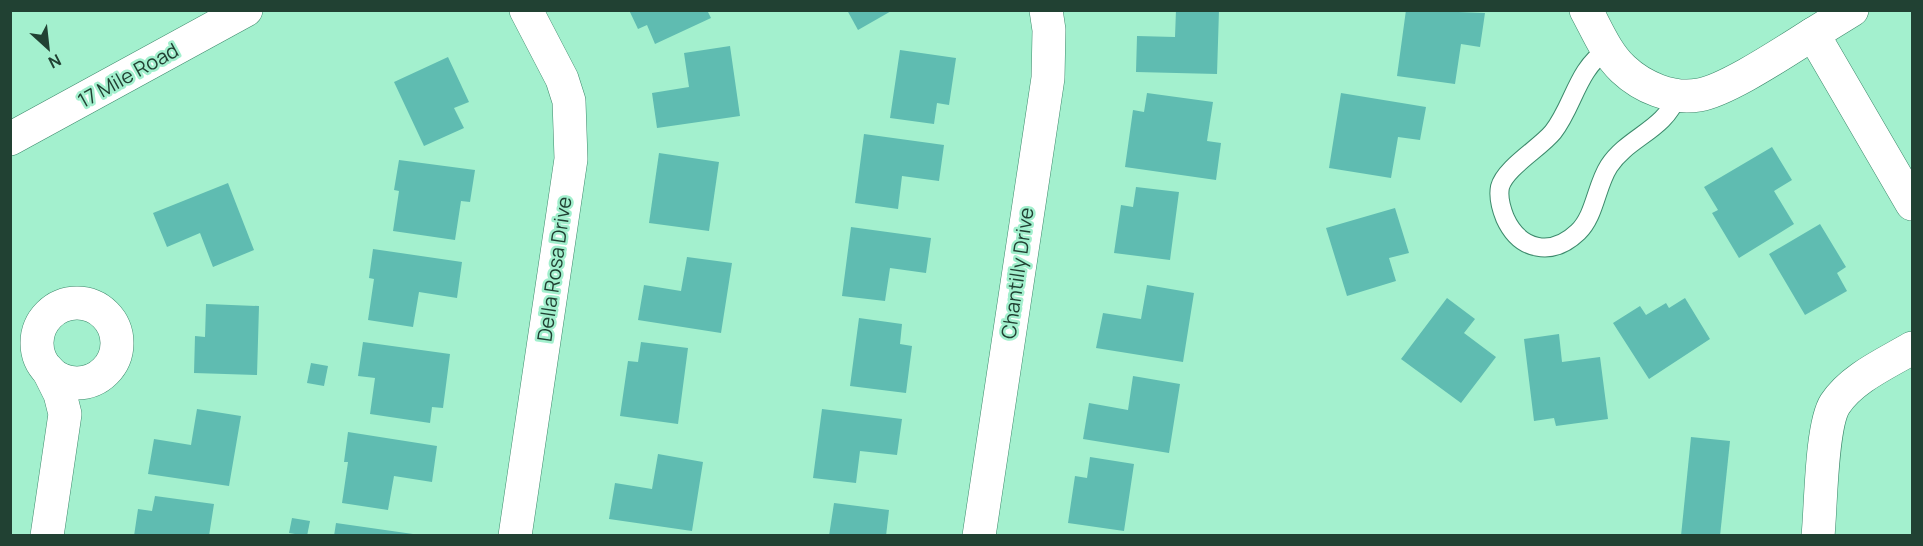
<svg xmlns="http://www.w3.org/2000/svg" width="1923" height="546" font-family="Manrope,sans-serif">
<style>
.building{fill:#5fbcb1}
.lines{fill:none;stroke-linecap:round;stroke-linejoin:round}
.service-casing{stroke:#3c896b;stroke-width:20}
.minor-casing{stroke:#3c896b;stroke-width:34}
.tertiary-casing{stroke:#3c896b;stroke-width:34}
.service{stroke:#fff;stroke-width:18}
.minor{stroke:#fff;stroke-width:33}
.tertiary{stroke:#fff;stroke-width:33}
.labels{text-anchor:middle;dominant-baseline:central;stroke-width:5;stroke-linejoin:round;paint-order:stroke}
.street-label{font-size:20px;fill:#214133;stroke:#a3f0ce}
</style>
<rect width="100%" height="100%" fill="#a3f0ce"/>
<g class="building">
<path d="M629 10H707L711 18 655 44 647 25 638 29Z"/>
<path d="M847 10H893L858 30Z"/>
<path d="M1176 10H1219L1217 74 1136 72 1137 36 1175 37Z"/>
<path d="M1406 10 1485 13 1480 47 1461 44 1455 84 1397 76Z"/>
<path d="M730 46 740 116 657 128 652 93 689 87 684 53Z"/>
<path d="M900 50 956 58 949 105 937 103 934 124 890 118Z"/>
<path d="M448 57 469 102 454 108 464 128 424 146 394 82Z"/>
<path d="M1147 93 1213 102 1207 141 1221 143 1216 180 1125 167 1133 110 1144 112Z"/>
<path d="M1341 93 1426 107 1420 140 1398 137 1391 178 1329 168Z"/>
<path d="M864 134 944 145 939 181 902 176 898 209 855 203Z"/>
<path d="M1772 147 1792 180 1774 191 1794 224 1739 258 1712 213 1718 210 1704 187Z"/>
<path d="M659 153 719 162 709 231 649 223Z"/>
<path d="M399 160 475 170 470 202 461 201 455 240 393 231 399 191 394 190Z"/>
<path d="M228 183 254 250 213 267 200 233 167 247 153 213Z"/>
<path d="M1136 187 1179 192 1170 260 1114 253 1121 205 1133 207Z"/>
<path d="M1395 208 1409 253 1389 258 1396 281 1347 296 1326 228Z"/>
<path d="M1820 224 1846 267 1837 273 1847 291 1805 315 1769 254Z"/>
<path d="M851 227 931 238 926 273 890 268 885 301 842 296Z"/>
<path d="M373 249 462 262 457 298 419 292 413 327 368 320 374 279 369 278Z"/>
<path d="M687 257 732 263 721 333 638 320 644 285 681 291Z"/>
<path d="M1147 285 1194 293 1183 362 1096 348 1103 313 1141 319Z"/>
<path d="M1447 298 1475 319 1464 333 1496 357 1461 403 1401 359Z"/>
<path d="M1685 298 1710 339 1649 379 1613 323 1640 306 1646 315 1666 303 1669 308Z"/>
<path d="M206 304 259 306 257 375 194 373 195 336 205 337Z"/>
<path d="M859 318 902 324 900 344 912 346 906 393 850 386Z"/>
<path d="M1559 334 1562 362 1600 357 1608 419 1556 426 1554 418 1534 421 1524 339Z"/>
<path d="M363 342 450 354 443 408 432 407 430 423 370 414 375 378 358 376Z"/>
<path d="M641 342 688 348 678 424 620 416 628 361 638 362Z"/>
<path d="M311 363 328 366 324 386 307 383Z"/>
<path d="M1133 376 1180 384 1169 453 1083 439 1089 403 1128 410Z"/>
<path d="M197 409 241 416 229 486 148 474 154 439 191 445Z"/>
<path d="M822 409 902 419 897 455 860 451 856 483 813 478Z"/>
<path d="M348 432 437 446 432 482 394 476 388 510 342 503 348 462H344Z"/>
<path d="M1691 437 1730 441 1720 536H1681Z"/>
<path d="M658 454 703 462 692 531 609 519 615 483 652 489Z"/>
<path d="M1090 457 1134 464 1124 531 1068 523 1075 476 1087 478Z"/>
<path d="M155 496 214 504 209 536H134L138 509 152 511Z"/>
<path d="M834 503 889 510 886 536H829Z"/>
<path d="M292 518 310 521 307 536 289 533Z"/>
<path d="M336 523 413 534V536H334Z"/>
</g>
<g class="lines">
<g class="service-casing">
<path id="service" d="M1607 50C1577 69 1574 105 1553 132 1540 148 1505 168 1500 187 1498 197 1501 208 1505 218 1520 251 1552 257 1578 232 1595 216 1596 186 1609 166 1628 137 1665 130 1677 96"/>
</g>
<g class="minor-casing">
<g id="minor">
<path d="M1586 10C1597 30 1606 53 1623 69 1642 87 1672 100 1699 95 1728 90 1787 50 1813 34L1912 204"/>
<path d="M1813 34 1852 10"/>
<circle cx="77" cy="343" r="40"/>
<path d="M47 536 65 414 60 394 48 370"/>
<path d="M515 536 571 159 569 101 562 79 526 10"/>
<path d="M979 536 1048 78 1049 30 1046 10"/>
<path d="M1818 536C1821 507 1821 426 1835 404 1852 378 1887 363 1912 348"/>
</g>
</g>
<g class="tertiary-casing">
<path id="tertiary" d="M10 139 246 10"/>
</g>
<use href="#service" class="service"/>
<use href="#minor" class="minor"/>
<use href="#tertiary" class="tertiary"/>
</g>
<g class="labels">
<g class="street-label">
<text transform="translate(128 75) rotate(-29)">17 Mile Road</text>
<text transform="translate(554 269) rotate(-82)">Della Rosa Drive</text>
<text transform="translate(1017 273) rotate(-82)">Chantilly Drive</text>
</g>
</g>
<rect width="1923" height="546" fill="none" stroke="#214133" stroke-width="24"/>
<g transform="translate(48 48) rotate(153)" stroke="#a3f0ce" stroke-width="4.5" paint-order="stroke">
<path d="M0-4.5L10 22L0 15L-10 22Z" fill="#214133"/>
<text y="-9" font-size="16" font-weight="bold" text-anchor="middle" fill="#214133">N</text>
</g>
</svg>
